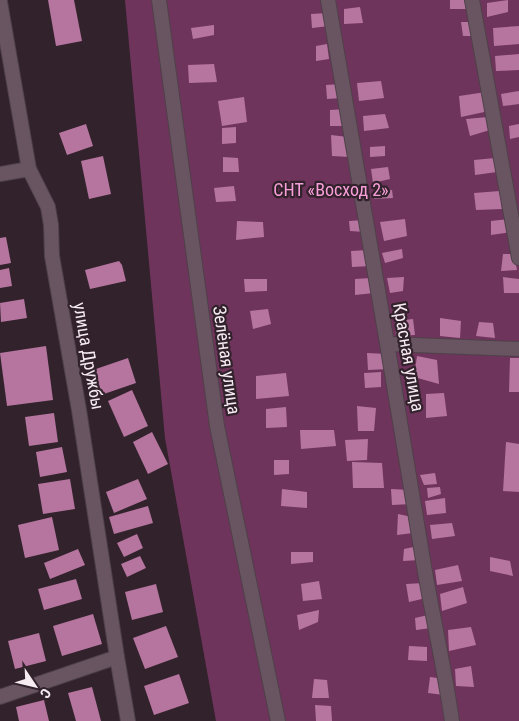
<svg xmlns="http://www.w3.org/2000/svg" width="519" height="721" font-family="'Roboto Condensed',sans-serif">
<style>
.green{fill:#6f345c}
.building{fill:#b6759f}
.lines{fill:none;stroke-linecap:round;stroke-linejoin:round}
.minor-casing{stroke:#4e4149;stroke-width:16}
.minor{stroke:#685561;stroke-width:14}
.labels{text-anchor:middle;dominant-baseline:central;stroke-width:4.5;stroke-linejoin:round;paint-order:stroke}
.park-label{font-size:18px;fill:#f89ed8;stroke:#32222c}
.street-label{font-size:18px;fill:#f7ebf2;stroke:#32222c}
</style>
<rect width="100%" height="100%" fill="#32222c"/>
<path class="green" d="M125 0H519V721H216L165 438Z"/>
<g class="building">
<path d="M48 0H74L82 41 56 46Z"/>
<rect x="450" y="0" width="18" height="9"/>
<path d="M508 0V12L487 17V3Z"/>
<path d="M360 7 363 23 344 24V9Z"/>
<path d="M327 13 329 26 312 28 311 14Z"/>
<path d="M461 22H474L476 36H463Z"/>
<path d="M214 25V35L193 39 191 28Z"/>
<path d="M519 26V44L494 46 493 28Z"/>
<path d="M327 44 329 59 316 61V46Z"/>
<path d="M519 54V70L496 71 495 56Z"/>
<path d="M214 64 217 82 189 83 188 65Z"/>
<path d="M381 81 384 98 359 101 357 83Z"/>
<path d="M340 84 342 98 327 99 326 85Z"/>
<path d="M519 91V104L503 106 501 94Z"/>
<path d="M486 92 489 111 461 117 459 96Z"/>
<path d="M244 97 247 122 222 126 218 101Z"/>
<path d="M345 109 347 126H330V110Z"/>
<path d="M385 114 389 128 364 131 363 116Z"/>
<path d="M488 117 490 130 470 136 466 119Z"/>
<path d="M86 124 93 146 67 155 59 133Z"/>
<path d="M519 124V137L510 139 509 126Z"/>
<path d="M236 127V143L222 144V128Z"/>
<path d="M331 135 348 137 350 157 332 156Z"/>
<path d="M385 146V156L370 157V147Z"/>
<path d="M103 156 111 194 89 199 81 161Z"/>
<path d="M223 157 238 158 239 172H223Z"/>
<path d="M495 158 497 172 475 175 474 160Z"/>
<path d="M388 167 390 179 373 183 371 169Z"/>
<path d="M234 186 236 201 216 202 214 188Z"/>
<path d="M357 186 359 196 347 198 345 187Z"/>
<path d="M392 190 393 198 374 199V191Z"/>
<path d="M500 191 502 209 476 210 474 193Z"/>
<path d="M405 219 407 236 384 241 380 222Z"/>
<path d="M509 219 511 232 491 235V221Z"/>
<path d="M364 220 365 232 350 231 349 221Z"/>
<path d="M237 221 263 222 264 237 236 240Z"/>
<path d="M6 237 11 263 0 265V238Z"/>
<path d="M402 249 403 258 385 263 382 253Z"/>
<path d="M369 250 371 266 352 267 351 251Z"/>
<path d="M503 254H514L517 270 501 271Z"/>
<path d="M119 261 122 265 126 281 90 289 85 270Z"/>
<path d="M9 268 12 286 0 288V270Z"/>
<path d="M404 277 403 291 390 293 387 278Z"/>
<path d="M503 277 519 279V293H504Z"/>
<path d="M371 278 374 293 355 295V279Z"/>
<path d="M244 279H267V291L245 292Z"/>
<path d="M24 299 27 318 1 322 0 303Z"/>
<path d="M268 309 271 324 253 329 250 311Z"/>
<path d="M440 318 461 321 460 338 440 336Z"/>
<path d="M413 319 415 335 396 336 395 321Z"/>
<path d="M479 322 493 323 495 338 476 336Z"/>
<path d="M46 346 53 400 7 406 0 353Z"/>
<path d="M367 353 386 354 389 369 368 370Z"/>
<path d="M417 356 437 360 439 384 414 377Z"/>
<path d="M128 358 136 383 101 395 93 370Z"/>
<path d="M510 358H519V392H509Z"/>
<path d="M381 372V387L365 388 364 373Z"/>
<path d="M286 373 289 396 256 399V376Z"/>
<path d="M132 390 148 426 124 437 108 401Z"/>
<path d="M444 393 447 416 426 418V394Z"/>
<path d="M357 406 376 408 374 431H358Z"/>
<path d="M286 407 287 427 266 428V409Z"/>
<path d="M54 413 58 442 29 446 25 417Z"/>
<path d="M300 430H334L336 446 301 449Z"/>
<path d="M152 432 168 464 148 474 133 442Z"/>
<path d="M368 439 367 460 347 461 345 440Z"/>
<path d="M506 442 519 444V492L503 491Z"/>
<path d="M62 447 67 472 40 477 36 452Z"/>
<path d="M274 460H289V474L274 475Z"/>
<path d="M352 462 382 463 384 488H353Z"/>
<path d="M435 473 437 484 424 485 420 475Z"/>
<path d="M70 479 75 509 43 514 38 484Z"/>
<path d="M138 479 147 499 114 513 106 492Z"/>
<path d="M440 487 441 494 428 498 427 488Z"/>
<path d="M282 489 307 492V508L281 506Z"/>
<path d="M391 489 410 490 412 504 392 505Z"/>
<path d="M445 498 446 513 427 515 425 501Z"/>
<path d="M148 506 153 523 114 534 109 517Z"/>
<path d="M398 514 412 517 413 533 397 535Z"/>
<path d="M52 517 59 550 25 558 18 525Z"/>
<path d="M452 523 455 536 432 539 430 525Z"/>
<path d="M137 534 143 548 124 557 117 543Z"/>
<path d="M418 546 420 560 403 561 404 549Z"/>
<path d="M78 549 85 565 50 579 44 563Z"/>
<path d="M291 552H313V562L291 564Z"/>
<path d="M140 556 146 568 127 577 121 564Z"/>
<path d="M490 557 510 561 513 576 490 571Z"/>
<path d="M458 565 462 581 437 585 435 570Z"/>
<path d="M76 579 82 599 44 610 38 589Z"/>
<path d="M319 581 322 599 303 601 301 584Z"/>
<path d="M424 583 426 598 409 602 406 584Z"/>
<path d="M156 584 163 612 132 620 125 592Z"/>
<path d="M463 587 467 603 442 611 440 594Z"/>
<path d="M319 610 318 622 299 630 297 615Z"/>
<path d="M93 614 102 644 62 656 53 626Z"/>
<path d="M428 615 431 628 416 630 415 618Z"/>
<path d="M166 626 178 657 145 669 133 638Z"/>
<path d="M471 627 476 645 449 651 448 630Z"/>
<path d="M39 633 46 661 15 669 8 641Z"/>
<path d="M409 646 427 647V661L408 660Z"/>
<path d="M471 666 474 687 456 686 455 669Z"/>
<path d="M179 674 189 703 154 715 144 686Z"/>
<path d="M430 677 444 679V695L428 693Z"/>
<path d="M314 679 327 680 329 698H312Z"/>
<path d="M92 687 101 721H76L68 693Z"/>
<path d="M44 700 49 721H19L16 707Z"/>
<path d="M315 705 331 706 332 721H316Z"/>
</g>
<g class="lines">
<g class="minor-casing">
<g id="minor">
<path d="M159 0 217 426 278 721"/>
<path d="M328 0C360 185 392 369 422 554 431 610 444 665 452 721"/>
<path d="M472 0 519 258"/>
<path d="M0 2 29 169 48 207 51 225 52 256 79 410 117 657 128 721"/>
<path d="M0 174 29 169"/>
<path d="M388 344 519 349"/>
<path d="M0 697 117 657"/>
</g>
</g>
<use href="#minor" class="minor"/>
</g>
<g class="labels">
<g class="park-label">
<text x="331" y="189">СНТ «Восход 2»</text>
</g>
<g class="street-label">
<text transform="translate(89 356) rotate(80)">улица Дружбы</text>
<text transform="translate(409 357) rotate(80)">Красная улица</text>
<text transform="translate(227 360) rotate(82)">Зелёная улица</text>
</g>
</g>
<g transform="translate(35 686) rotate(125)" stroke="#32222c" stroke-width="4" paint-order="stroke">
<path d="M0-4L9 19L0 12L-9 19Z" fill="#f7ebf2"/>
<text y="-8" font-size="14" font-weight="bold" text-anchor="middle" fill="#f7ebf2">С</text>
</g>
</svg>
